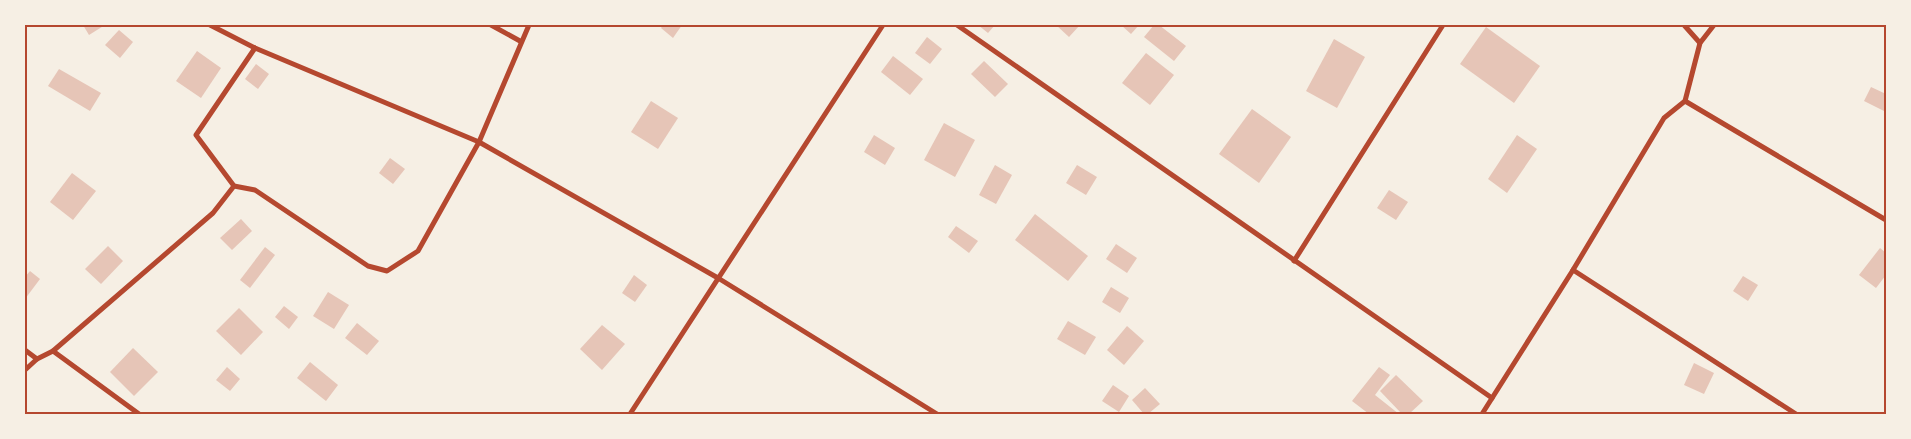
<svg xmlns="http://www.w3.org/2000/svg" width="1911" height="439" font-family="Jost,sans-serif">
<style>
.building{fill:#e6c5b7}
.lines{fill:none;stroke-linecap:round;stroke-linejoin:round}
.minor{stroke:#b5482f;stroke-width:5}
.neatline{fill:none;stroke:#b5482f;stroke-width:2}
</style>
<rect width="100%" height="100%" fill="#f6efe4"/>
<g class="building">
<path d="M83 25H105L89 35Z"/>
<path d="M663 25H682L673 38 661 28Z"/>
<path d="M978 25H995L988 33Z"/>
<path d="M1056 25H1080L1069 37Z"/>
<path d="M1121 25H1139L1131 34Z"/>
<path d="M1154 25H1159L1186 46 1174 61 1144 37Z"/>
<path d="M1486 27 1540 66 1514 103 1460 64Z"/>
<path d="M119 30 133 42 120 58 105 45Z"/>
<path d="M927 37 942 49 930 64 915 53Z"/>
<path d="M1334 39 1365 57 1337 108 1306 91Z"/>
<path d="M197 51 221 68 201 98 176 81Z"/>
<path d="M1146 53 1174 75 1150 105 1122 83Z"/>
<path d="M893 56 923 79 910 95 881 72Z"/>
<path d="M984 61 1008 84 995 97 971 74Z"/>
<path d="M256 64 269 74 258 89 245 79Z"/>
<path d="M59 69 101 93 90 111 48 86Z"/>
<path d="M1871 87 1886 94V112L1864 101Z"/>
<path d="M651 101 678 118 658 149 631 132Z"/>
<path d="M1252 109 1291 137 1259 183 1219 154Z"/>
<path d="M944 123 975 140 955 177 924 160Z"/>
<path d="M874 135 895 148 885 165 864 152Z"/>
<path d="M1517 135 1537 149 1507 193 1488 179Z"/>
<path d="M390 158 405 169 393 184 379 173Z"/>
<path d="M995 165 1012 175 996 204 979 195Z"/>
<path d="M1077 165 1097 177 1086 195 1066 183Z"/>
<path d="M72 173 96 191 73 220 50 202Z"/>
<path d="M1389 190 1408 202 1396 220 1377 208Z"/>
<path d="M1035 214 1088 256 1068 281 1015 240Z"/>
<path d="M241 219 252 231 232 250 220 238Z"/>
<path d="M956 226 978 241 969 253 948 237Z"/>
<path d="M1116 244 1137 258 1127 273 1106 259Z"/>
<path d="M108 246 123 261 101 284 85 269Z"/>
<path d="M265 247 275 255 250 288 240 280Z"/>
<path d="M1880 248 1886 253V275L1876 288 1859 275Z"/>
<path d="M30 271 40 279 25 299V277Z"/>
<path d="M634 275 647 285 635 302 622 293Z"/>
<path d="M1743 276 1758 285 1748 301 1733 291Z"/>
<path d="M1111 287 1129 298 1120 313 1102 302Z"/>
<path d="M328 292 349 305 334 329 313 316Z"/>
<path d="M284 306 298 317 289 329 275 317Z"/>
<path d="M239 308 263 332 241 355 216 331Z"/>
<path d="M1068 321 1096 337 1085 355 1057 339Z"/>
<path d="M357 323 379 341 367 355 345 338Z"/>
<path d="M602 325 625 344 602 370 580 349Z"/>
<path d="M1127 326 1144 341 1124 365 1107 350Z"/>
<path d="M133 348 158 372 134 396 110 372Z"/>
<path d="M310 362 338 385 326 401 297 378Z"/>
<path d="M1694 363 1714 373 1704 394 1684 385Z"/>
<path d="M227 367 240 379 230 391 216 380Z"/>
<path d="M1379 367 1390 375 1375 395 1399 414H1369L1352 401Z"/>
<path d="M1396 375 1423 401 1409 414H1402L1380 391Z"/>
<path d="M1113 385 1129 396 1119 412 1102 401Z"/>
<path d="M1145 388 1160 404 1148 414H1144L1132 400Z"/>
</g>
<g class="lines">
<g class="minor">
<path d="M210 25 255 48 479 142 718 278 937 414"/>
<path d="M491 25 520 41"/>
<path d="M957 25 1492 398"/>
<path d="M1684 25 1700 43"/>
<path d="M255 48 196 135 234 186 255 190 368 266 387 271 418 251 479 142 529 25"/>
<path d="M1685 101 1886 220"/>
<path d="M1294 261 1443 25"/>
<path d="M1573 270 1796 414"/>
<path d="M25 350 37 359 53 351 139 414"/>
<path d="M53 351 213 213 234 186"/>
<path d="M25 370 37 359"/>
<path d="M630 414 883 25"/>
<path d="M1482 414 1573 270 1664 118 1685 101 1700 43 1714 25"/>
</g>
</g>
<rect width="1911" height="439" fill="none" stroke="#f6efe4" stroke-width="52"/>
<rect x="26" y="26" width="1859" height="387" class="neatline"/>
</svg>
